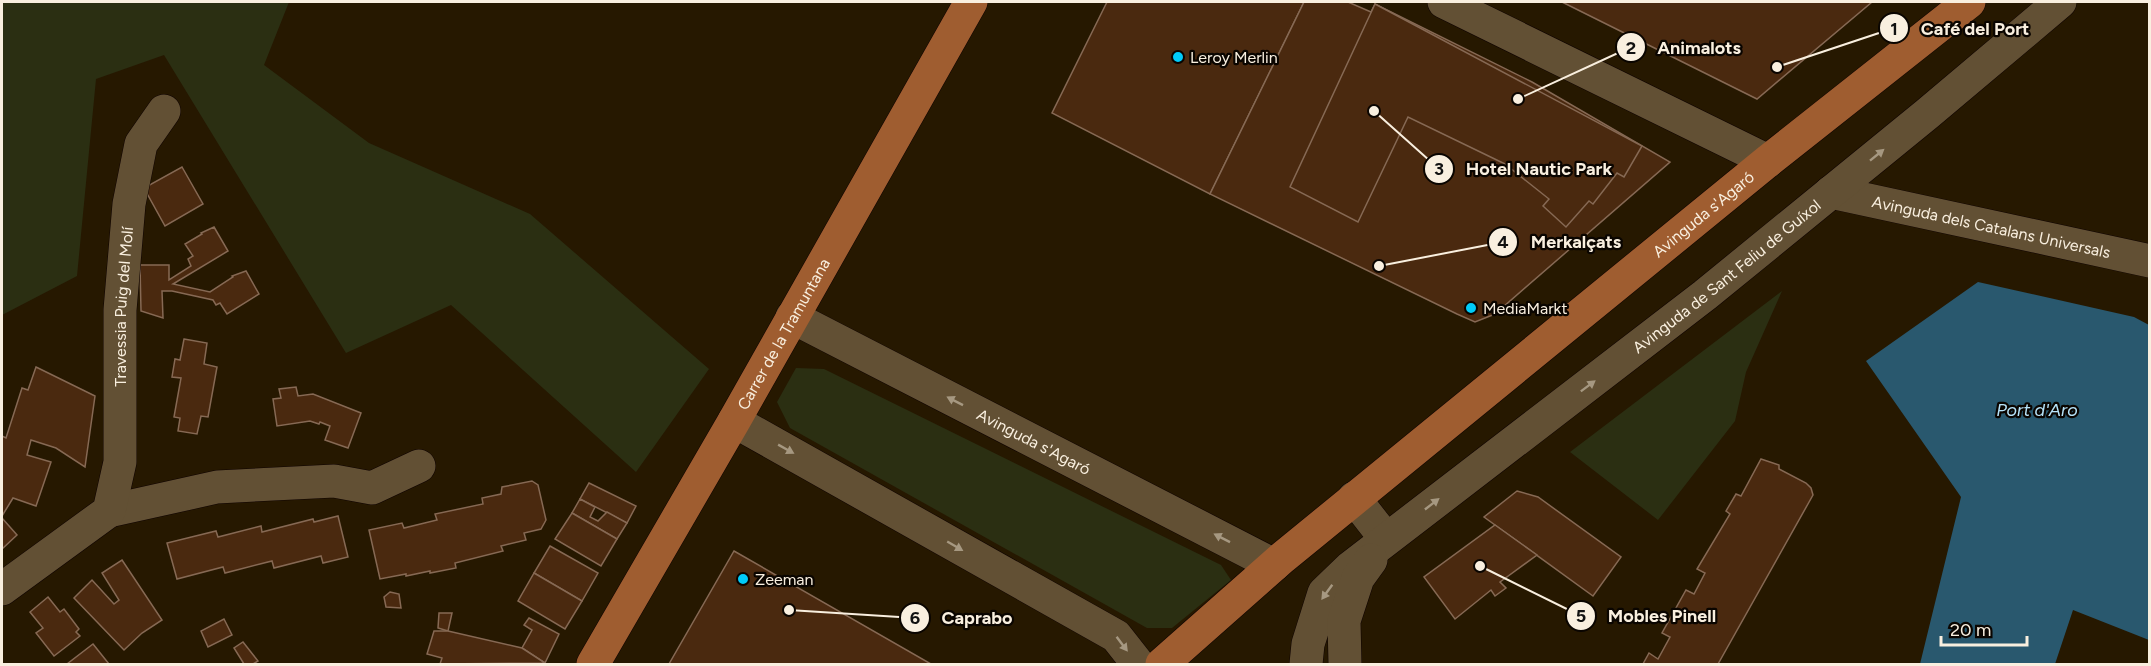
<svg xmlns="http://www.w3.org/2000/svg" width="2151" height="666" font-family="Figtree,sans-serif">
<style>
.green{fill:#2b2f12}
.water{fill:#29586e}
.building{fill:#4a290f;stroke:#866954;stroke-width:1.5}
.lines{fill:none;stroke-linecap:round;stroke-linejoin:round}
.minor-casing{stroke:#0f0300;stroke-width:34}
.major-casing{stroke:#0f0300;stroke-width:34}
.minor{stroke:#625034;stroke-width:33}
.major{stroke:#9f5d30;stroke-width:33}
.oneway{fill:#a69881}
.poi-dot{fill:#00cbf9;stroke:#0a0500;stroke-width:2}
.labels{text-anchor:middle;dominant-baseline:central;stroke-width:4.5;stroke-linejoin:round;paint-order:stroke}
.poi-label{font-size:16px;fill:#f9efdf;stroke:#0a0500;text-anchor:start}
.street-label{font-size:16px;fill:#f9efdf;stroke:#0a0500}
.water-label{font-size:18px;font-style:italic;fill:#b6e3f9;stroke:#0a0500}
.leader{fill:none;stroke:#f9efdf;stroke-width:2}
.callout-dot{fill:#f9efdf;stroke:#0a0500;stroke-width:2}
.mark-label{font-size:18px;text-anchor:middle;font-weight:bold;fill:#111}
.callout-label{font-size:18px;text-anchor:middle;font-weight:bold;fill:#f9efdf;stroke:#0a0500;stroke-width:4.5;stroke-linejoin:round;paint-order:stroke}
</style>
<rect width="100%" height="100%" fill="#261800"/>
<g class="green">
<path d="M2 2H289L264 65 369 143 530 214 709 369 636 472 451 305 346 353 164 55 96 79 77 276 2 315Z"/>
<path d="M1782 291 1746 372 1735 421 1658 520 1570 452Z"/>
<path d="M796 368 824 369 1221 565 1231 580 1172 628H1147L790 428 777 402Z"/>
</g>
<path class="water" d="M1978 282 2134 317 2149 325V640L2073 610 2055 664H1920L1961 497 1866 361Z"/>
<g class="building">
<path d="M1107 2H1304L1210 194 1052 113Z"/>
<path d="M1304 2H1348L1371 12 1375 4 1532 82 1670 162 1495 314 1475 322 1457 314 1210 194Z"/>
<path d="M1562 2H1872L1757 99Z"/>
<path d="M1375 4 1642 146 1624 177 1617 173 1593 204 1589 201 1566 227 1543 206 1549 199 1505 164 1408 117 1358 222 1290 187Z"/>
<path d="M182 167 203 204 165 226 144 188Z"/>
<path d="M214 227 228 251 173 284 210 292 233 277 232 276 246 271 259 294 227 314 220 303 216 305 213 300 172 291H162L163 318 141 311 140 265H169V280L191 266 188 259 193 256 185 244 202 234 201 233Z"/>
<path d="M184 339 207 343 204 364 217 367 208 417 201 416 197 434 178 431 180 418 174 417 181 378 172 377 175 359 180 360Z"/>
<path d="M36 367 95 396 85 467 56 448 31 440 27 455 51 462 36 506 13 498 2 516V436L6 438 22 388 28 390Z"/>
<path d="M296 387 298 396 313 394 361 413 348 448 325 440 330 426 320 422 319 424 310 421 277 426 273 399 281 398 279 389Z"/>
<path d="M1761 459 1779 465V469L1806 483 1811 488 1813 495 1718 664H1643L1649 653 1658 659 1670 637 1662 633 1686 590 1694 594 1705 573 1697 569 1730 514 1726 511 1736 494 1741 496Z"/>
<path d="M532 481 538 485 546 520 541 529 524 533 526 540 501 546 503 551 455 563 456 568 430 573V571L406 576V574L380 579 369 530 402 523 404 528 437 520 435 514 483 504 482 498 501 494 502 487Z"/>
<path d="M589 483 636 506 627 523 580 499Z"/>
<path d="M1517 491 1538 497 1621 557 1593 596 1484 517Z"/>
<path d="M580 499 595 507 590 517 598 521 607 512 627 523 617 539 572 513Z"/>
<path d="M572 513 617 539 601 566 555 539Z"/>
<path d="M338 516 348 557 323 563 321 556 274 568 272 561 225 573 223 567 177 579 167 543 216 531 218 537 261 526 262 532 313 519 314 522Z"/>
<path d="M2 518 17 535 2 549Z"/>
<path d="M1495 525 1537 555 1500 582 1506 588 1495 596 1491 590 1455 619 1424 577Z"/>
<path d="M550 546 598 573 582 601 534 573Z"/>
<path d="M734 551 931 664H669Z"/>
<path d="M122 560 162 620 142 633 124 650 74 598 92 580 114 604 119 600 102 573Z"/>
<path d="M534 573 582 601 565 629 518 601Z"/>
<path d="M390 592 399 594 401 608 386 607 384 597Z"/>
<path d="M48 597 60 612 64 609 79 629 76 632 80 636 54 656 36 633 43 628 30 612Z"/>
<path d="M439 613H452L448 631 438 628Z"/>
<path d="M529 618 559 634 545 663 522 648 532 630 524 625Z"/>
<path d="M224 619 232 635 208 647 201 631Z"/>
<path d="M434 631H448L522 648 545 663 440 664 442 658 427 654Z"/>
<path d="M243 642 258 661 253 664H244L234 648Z"/>
<path d="M93 644 109 664H67Z"/>
</g>
<g class="lines">
<g class="minor-casing">
<g id="minor">
<path d="M1444 2 1768 161"/>
<path id="s1" d="M1831 192 2150 261"/>
<path id="s2" d="M792 317 1274 565"/>
<path d="M734 421 1116 636 1138 664"/>
<path d="M1354 498 1386 539"/>
<path d="M109 511 217 487 334 481 372 488 419 466"/>
<path id="s3" d="M2 589 109 511 120 462V310L129 204 141 144 164 111"/>
<path id="s4" d="M1306 664 1308 644 1324 593 1351 567 1705 295 1927 114 2060 2"/>
<path d="M1345 664 1344 621 1358 578 1371 560"/>
</g>
</g>
<g class="major-casing">
<g id="major">
<path id="s5" d="M593 664 734 421 971 2"/>
<path id="s6" d="M1162 664 1282 558 1768 161 1969 2"/>
</g>
</g>
<use href="#minor" class="minor"/>
<use href="#major" class="major"/>
</g>
<defs><path id="oneway-solid" d="M-6-.8H1V-3.2L6.5 0L1 3.2V.8H-6Z" transform="scale(1.5)"/></defs>
<g class="oneway">
<use href="#oneway-solid" transform="translate(1877 155) rotate(-39)"/>
<use href="#oneway-solid" transform="translate(1588 386) rotate(-37)"/>
<use href="#oneway-solid" transform="translate(955 401) rotate(-153)"/>
<use href="#oneway-solid" transform="translate(786 449) rotate(29)"/>
<use href="#oneway-solid" transform="translate(1432 504) rotate(-38)"/>
<use href="#oneway-solid" transform="translate(1222 538) rotate(-153)"/>
<use href="#oneway-solid" transform="translate(955 546) rotate(30)"/>
<use href="#oneway-solid" transform="translate(1327 592) rotate(126)"/>
<use href="#oneway-solid" transform="translate(1122 644) rotate(53)"/>
</g>
<g class="poi-dot">
<circle cx="1178" cy="57" r="6"/>
<circle cx="1471" cy="308" r="6"/>
<circle cx="743" cy="579" r="6"/>
</g>
<g class="labels">
<g class="poi-label">
<text x="1190" y="57">Leroy Merlin</text>
<text x="1483" y="308">MediaMarkt</text>
<text x="755" y="579">Zeeman</text>
</g>
<g class="street-label">
<text stroke="none"><textPath href="#s6" startOffset="704">Avinguda s'Agaró</textPath></text>
<text stroke="none"><textPath href="#s1" startOffset="164">Avinguda dels Catalans Universals</textPath></text>
<text stroke="none"><textPath href="#s4" startOffset="586">Avinguda de Sant Feliu de Guíxol</textPath></text>
<text stroke="none"><textPath href="#s3" startOffset="338">Travessia Puig del Molí</textPath></text>
<text stroke="none"><textPath href="#s5" startOffset="381">Carrer de la Tramuntana</textPath></text>
<text stroke="none"><textPath href="#s2" startOffset="272">Avinguda s'Agaró</textPath></text>
</g>
<g class="water-label">
<text x="2037" y="410">Port d'Aro</text>
</g>
</g>
<path class="leader" d="M1777 67L1894 28M1518 99L1631 47M1374 111L1439 169M1379 266L1503 242M1480 566L1581 616M789 610L915 618"/>
<g class="callout-dot">
<circle cx="1777" cy="67" r="6"/>
<circle cx="1518" cy="99" r="6"/>
<circle cx="1374" cy="111" r="6"/>
<circle cx="1379" cy="266" r="6"/>
<circle cx="1480" cy="566" r="6"/>
<circle cx="789" cy="610" r="6"/>
<circle cx="1894" cy="28" r="15"/>
<circle cx="1631" cy="47" r="15"/>
<circle cx="1439" cy="169" r="15"/>
<circle cx="1503" cy="242" r="15"/>
<circle cx="1581" cy="616" r="15"/>
<circle cx="915" cy="618" r="15"/>
</g>
<g class="mark-label">
<text x="1894" y="35">1</text>
<text x="1631" y="54">2</text>
<text x="1439" y="175">3</text>
<text x="1503" y="248">4</text>
<text x="1581" y="622">5</text>
<text x="915" y="624">6</text>
</g>
<g class="callout-label">
<text x="1975" y="35">Café del Port</text>
<text x="1699" y="54">Animalots</text>
<text x="1539" y="175">Hotel Nautic Park</text>
<text x="1576" y="248">Merkalçats</text>
<text x="1662" y="622">Mobles Pinell</text>
<text x="977" y="624">Caprabo</text>
</g>
<rect width="2151" height="666" fill="none" stroke="#f9efdf" stroke-width="6"/>
<path d="M1941 636v9h86v-9" fill="none" stroke="#f9efdf" stroke-width="3"/>
<text x="1950" y="636" font-size="18" fill="#f9efdf" stroke="#0a0500" stroke-width="4.5" paint-order="stroke">20 m</text>
</svg>
